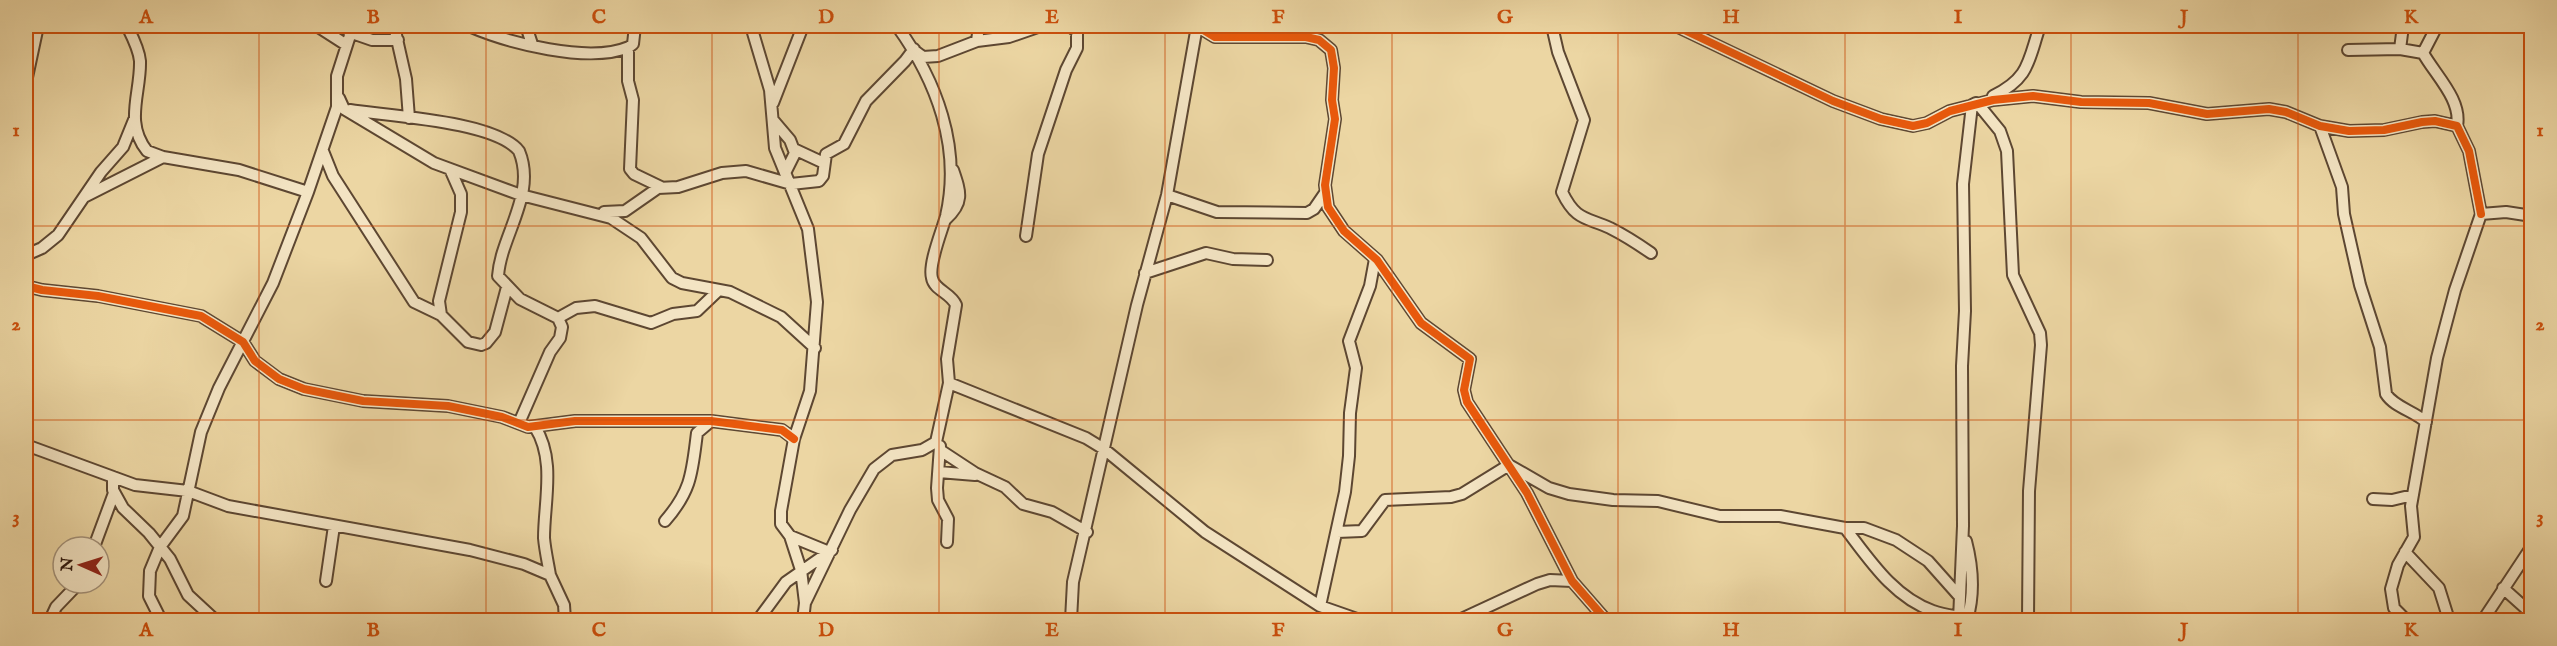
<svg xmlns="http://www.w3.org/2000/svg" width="2557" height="646" font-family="'IM FELL English',serif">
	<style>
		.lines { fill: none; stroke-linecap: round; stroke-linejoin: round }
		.street-casing { stroke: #5d4732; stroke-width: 14 }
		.street { stroke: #f3e4c3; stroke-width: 10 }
		.cycleway-casing { stroke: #f3e4c3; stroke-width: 11 }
		.cycleway { stroke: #e8590c; stroke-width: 8 }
		.grid { fill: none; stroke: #cc4f0c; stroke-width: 1.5; stroke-opacity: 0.55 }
		.neatline { fill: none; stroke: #cc4f0c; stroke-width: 2 }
		.grid-label { font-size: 20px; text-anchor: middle; font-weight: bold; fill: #cc4f0c }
	</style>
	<rect width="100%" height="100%" fill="#ecd6a3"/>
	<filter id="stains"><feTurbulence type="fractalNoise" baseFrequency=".00333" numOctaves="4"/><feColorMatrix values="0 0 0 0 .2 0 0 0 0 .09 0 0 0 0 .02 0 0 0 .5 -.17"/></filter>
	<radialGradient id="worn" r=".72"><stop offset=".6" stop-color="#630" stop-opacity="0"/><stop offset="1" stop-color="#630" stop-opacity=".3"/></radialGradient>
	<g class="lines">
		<!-- street casing -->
		<g class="street-casing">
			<path id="street" d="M127 26C132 36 139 49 140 61 141 93 124 122 147 151L163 157 239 170 308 192
				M317 26 345 44
				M394 26 406 79 409 118
				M469 26C508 43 589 64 629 47L633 44 635 26
				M526 26 532 44
				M751 26 770 90 775 148 808 229 817 302 810 391 794 439 781 511V524L790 536 801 570 805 603
				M1197 26 1215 37H1306L1319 40 1331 50 1334 68 1332 100 1335 119 1325 185 1328 207 1344 231 1377 260 1421 323 1470 359 1464 390 1467 402 1527 493 1572 581 1606 620
				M1552 26 1558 52 1584 120 1562 192C1576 221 1586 217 1610 228 1624 235 1638 244 1651 253
				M1676 26 1833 101 1881 119 1913 126 1927 123 1950 111 1993 100 2033 96 2081 102 2149 103 2207 114 2269 109 2286 112 2320 126 2349 131 2384 130 2422 122 2435 121 2457 126 2469 151 2481 214
				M349 32 372 40H398
				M977 41 979 26
				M628 48V81L633 100 630 169 634 174 661 187
				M2400 49 2403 26
				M2348 50 2400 49 2423 53C2436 76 2462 100 2457 126
				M915 51 923 57 938 56 977 41 1009 37 1041 26
				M2423 53 2437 26
				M26 82 38 26
				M1993 96C2030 78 2028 61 2040 26
				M339 98 344 109 434 163 521 195 611 218 641 238 672 278 682 283 730 292 781 317 815 348
				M773 103 803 26
				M1978 104 2000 131 2007 151 2013 275 2040 333 2041 345 2029 491 2028 620
				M350 110C388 116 495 121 519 151 537 194 501 235 498 276L520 299 558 318 562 327 560 338 550 352 519 423
				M773 120 790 140 795 153 785 173
				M2320 126 2342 187 2344 214 2360 285 2380 347 2386 394C2394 407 2414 411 2426 422
				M794 149 824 163
				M323 151 333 176 414 302 441 315 468 342 481 345 486 343 495 332 507 287
				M1167 195 1217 212 1307 213 1314 209 1325 193
				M86 196 163 157
				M604 212 625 211 658 188 678 187 722 173 746 171 791 184 819 181 823 176 826 154 844 144 866 101 905 61 914 49
				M945 220C964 203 961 193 953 170
				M1026 236 1038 154 1066 70 1077 48V32L1070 26
				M26 255 42 248 58 235 101 172 123 147 134 120
				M1145 273 1206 253 1233 259 1267 260
				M26 286 42 290 98 296 201 316 243 342 255 361 279 379 304 389 363 401 448 406 502 417 528 427 575 421H711L782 430 794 439
				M441 315 439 301 461 212V194L450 169
				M558 318 576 308 595 306 651 323 673 314 697 311 719 290
				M949 383 1086 438 1104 449 1205 532 1320 606 1360 620
				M535 427C556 460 544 502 544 538 545 550 548 563 550 575
				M26 445 135 485 188 491 228 506 470 550 524 564 550 575 564 605 565 620
				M940 446 937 488 938 500 948 519 947 542
				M940 450 975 473 1005 487 1023 504 1052 512 1087 532
				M939 472 975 475
				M113 477V490L123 508 149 533 170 559 188 595 215 620
				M2373 499 2392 500 2413 495
				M665 521C692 490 692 472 697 433L710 422
				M1845 528C1869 559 1893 597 1933 611 1946 616 1961 616 1974 620
				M1337 532 1362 531 1385 500 1451 497 1462 494 1509 465 1549 488 1569 494 1613 500 1658 501 1720 516H1780L1845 528H1864L1896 540 1928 561 1960 597
				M790 536 829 552 832 550
				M1966 541C1973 568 1975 593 1967 620
				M94 547 114 493
				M2405 552 2439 588 2449 620
				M326 581 334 526
				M2503 588 2532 614
				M1320 606 1345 492 1349 456 1350 413 1356 368 1349 341 1370 286 1375 259
				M50 620 56 607 79 583
				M161 620 149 596 150 571 160 547 183 516 201 432 219 388 273 283 308 192 337 107V76L353 26
				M758 620 786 582 829 552
				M803 620 805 603 850 510 874 469 892 455 922 450 936 442 949 383 947 359 956 305C951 293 934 290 932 278 928 264 942 231 946 216 962 147 936 80 897 26
				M1071 620 1073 582 1137 305 1167 195 1197 26
				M1459 620 1537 584 1550 580 1572 581
				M1959 620 1963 526 1962 366 1965 311 1963 184 1972 105 1976 103
				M2406 620 2394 608 2391 589 2398 565 2414 537 2411 506 2437 358 2455 290 2481 214 2506 212 2532 216
				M2483 620 2532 546"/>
		</g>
		<!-- street -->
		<use href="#street" class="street"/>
		<!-- cycleway casing -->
		<g class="cycleway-casing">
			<path id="cycleway" d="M1197 26 1215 37H1306L1319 40 1331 50 1334 68 1332 100 1335 119 1325 185 1328 207 1344 231 1377 260 1421 323 1470 359 1464 390 1467 402 1527 493 1572 581 1606 620
				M1676 26 1833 101 1881 119 1913 126 1927 123 1950 111 1993 100 2033 96 2081 102 2149 103 2207 114 2269 109 2286 112 2320 126 2349 131 2384 130 2422 122 2435 121 2457 126 2469 151 2481 214
				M26 286 42 290 98 296 201 316 243 342 255 361 279 379 304 389 363 401 448 406 502 417 528 427 575 421H711L782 430 794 439"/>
		</g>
		<!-- cycleway -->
		<use href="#cycleway" class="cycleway"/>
	</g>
	<!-- grid -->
	<path class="grid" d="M259 26V620M486 26V620M712 26V620M939 26V620M1165 26V620M1392 26V620M1618 26V620M1845 26V620M2071 26V620M2298 26V620M26 226H2532M26 420H2532"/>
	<!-- margin -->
	<rect width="2557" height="646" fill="none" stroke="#ecd6a3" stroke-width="66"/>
	<!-- north arrow -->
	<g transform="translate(81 565) rotate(273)"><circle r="28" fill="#f3e4c3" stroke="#a4927a" stroke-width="1.5"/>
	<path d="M0-4.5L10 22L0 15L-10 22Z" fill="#8f2418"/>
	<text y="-9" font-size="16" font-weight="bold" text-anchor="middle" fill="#2d170d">N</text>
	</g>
	<rect x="33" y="33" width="2491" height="580" class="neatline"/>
	<g class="grid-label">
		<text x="146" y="23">A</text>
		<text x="373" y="23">B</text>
		<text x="599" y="23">C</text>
		<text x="826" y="23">D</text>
		<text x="1052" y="23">E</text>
		<text x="1278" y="23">F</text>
		<text x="1505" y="23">G</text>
		<text x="1731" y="23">H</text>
		<text x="1958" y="23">I</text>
		<text x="2184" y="23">J</text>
		<text x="2411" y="23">K</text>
		<text x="16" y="136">1</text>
		<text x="2540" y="136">1</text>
		<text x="16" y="330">2</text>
		<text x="2540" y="330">2</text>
		<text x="16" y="523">3</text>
		<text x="2540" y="523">3</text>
		<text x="146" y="636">A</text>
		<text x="373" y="636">B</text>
		<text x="599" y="636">C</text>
		<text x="826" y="636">D</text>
		<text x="1052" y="636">E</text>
		<text x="1278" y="636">F</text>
		<text x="1505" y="636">G</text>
		<text x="1731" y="636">H</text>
		<text x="1958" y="636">I</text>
		<text x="2184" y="636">J</text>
		<text x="2411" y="636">K</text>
	</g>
	<rect width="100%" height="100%" filter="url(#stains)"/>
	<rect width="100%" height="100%" fill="url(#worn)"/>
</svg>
